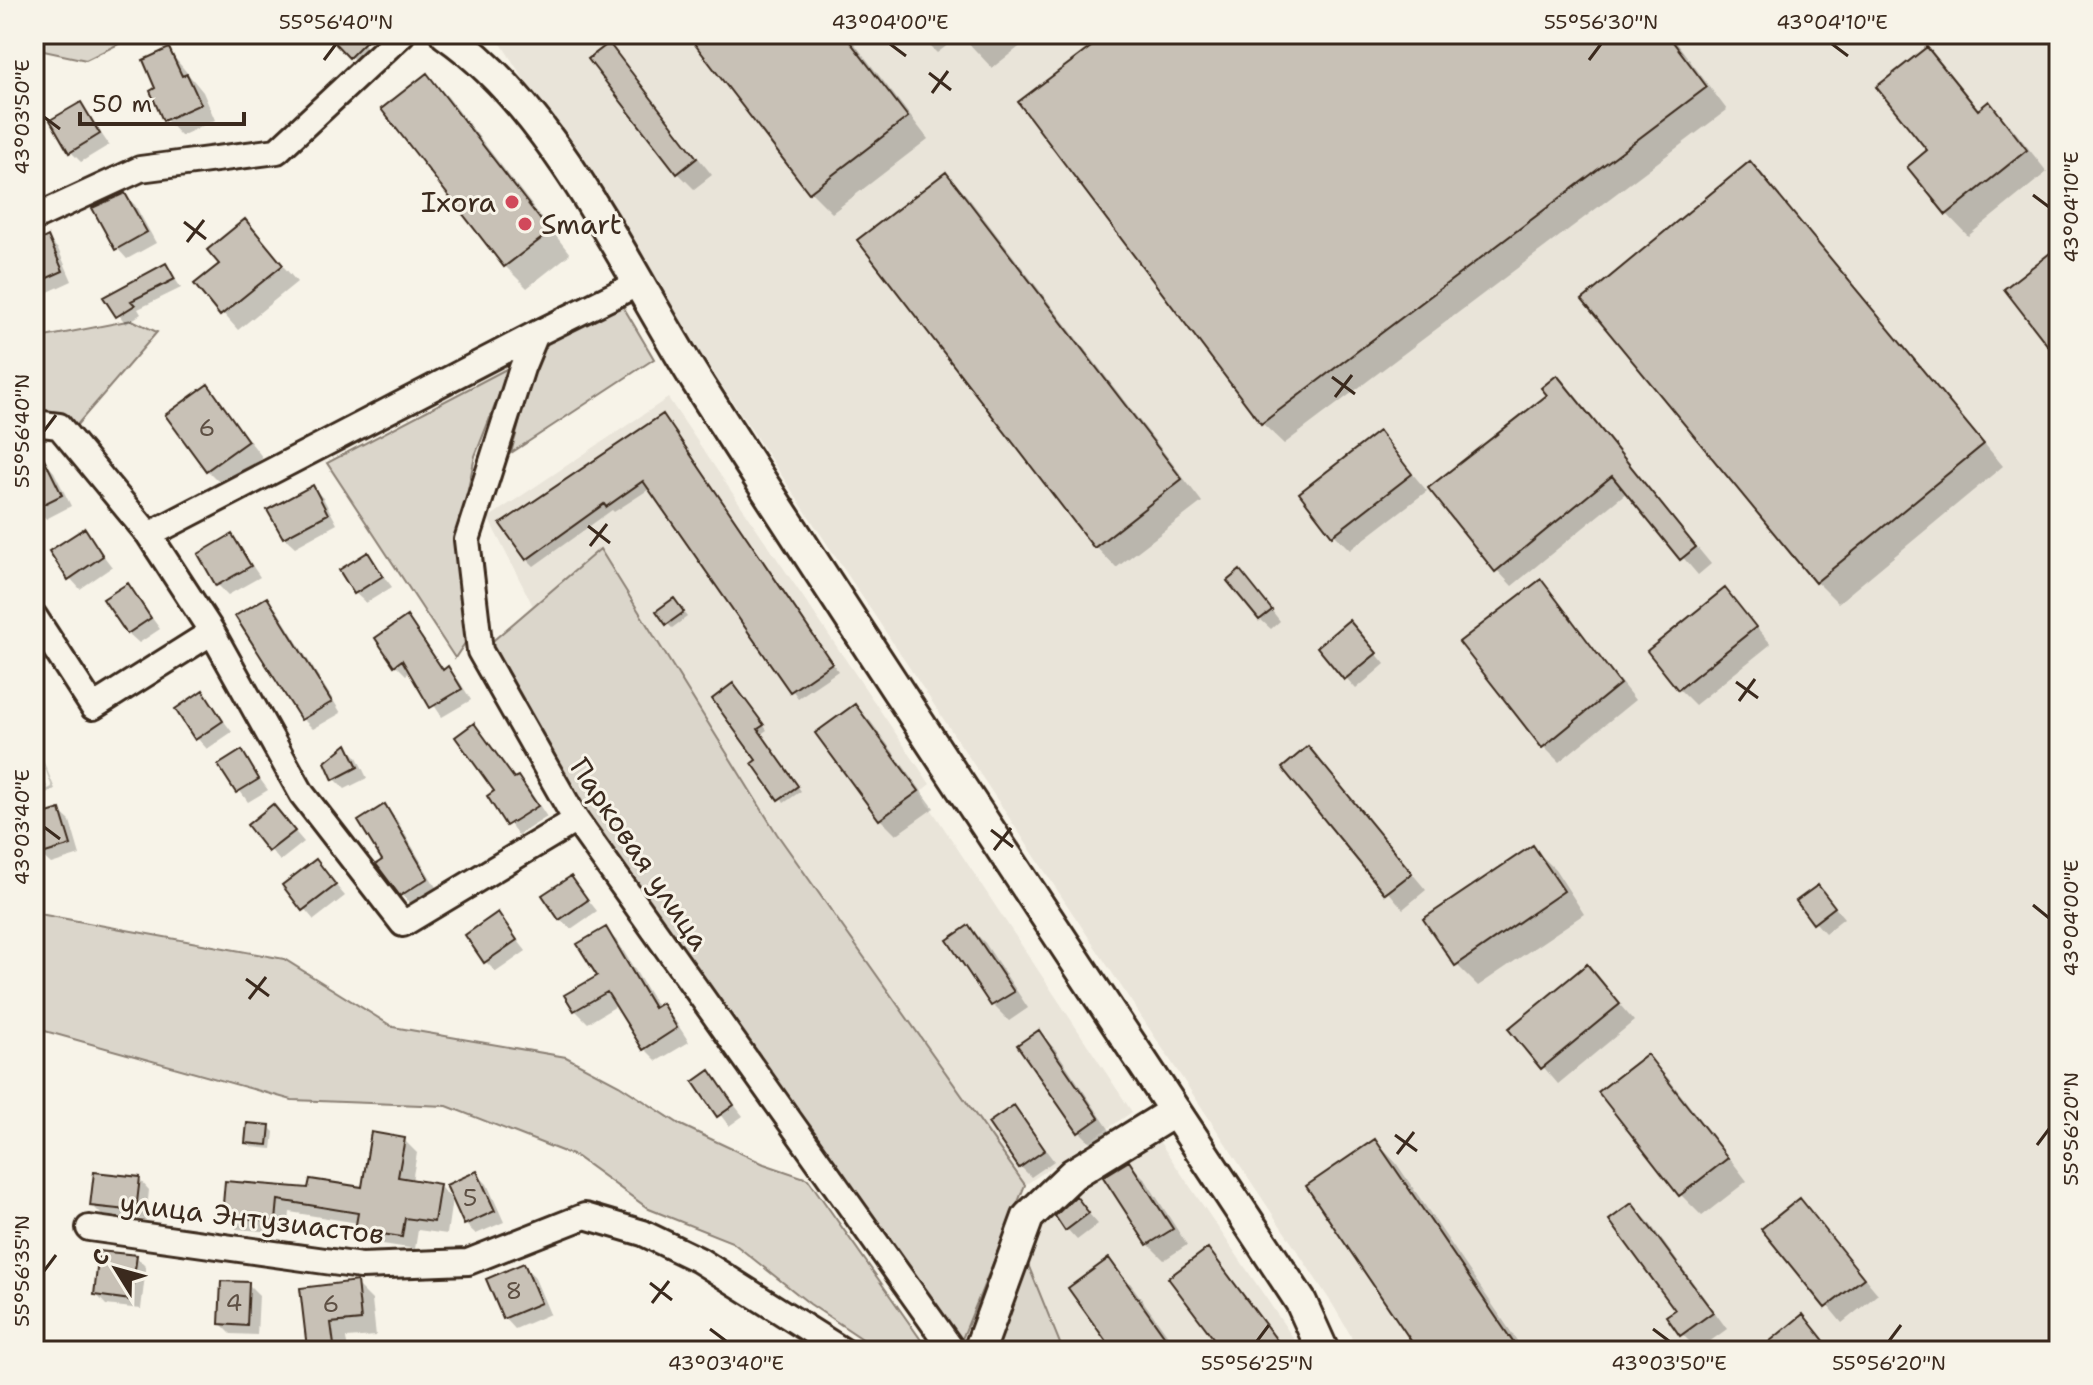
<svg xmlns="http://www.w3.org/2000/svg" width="2093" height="1385" font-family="'Shantell Sans',sans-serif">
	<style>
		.built { fill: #e9e4d9 }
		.green { fill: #dbd6cb; stroke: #8b8074; stroke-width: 2 }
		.shadow { fill: #0003 }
		.building { fill: #c8c1b6; stroke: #3b2a1e; stroke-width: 2 }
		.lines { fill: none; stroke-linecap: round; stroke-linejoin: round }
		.minor-casing { stroke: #3b2a1e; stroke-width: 30 }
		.tertiary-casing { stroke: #3b2a1e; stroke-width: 36 }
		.minor { stroke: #f7f3e8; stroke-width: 24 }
		.tertiary { stroke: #f7f3e8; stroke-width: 30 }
		.ticks { fill: none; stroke: #3b2a1e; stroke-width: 3 }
		.poi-dot { fill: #d1495b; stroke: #f7f3e8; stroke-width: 3 }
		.labels { text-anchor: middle; stroke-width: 6; stroke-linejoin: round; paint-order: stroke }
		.number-label { font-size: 24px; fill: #5e5044 }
		.poi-label { font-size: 28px; fill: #3b2a1e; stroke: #f7f3e8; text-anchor: end }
		.street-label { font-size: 28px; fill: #3b2a1e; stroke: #f7f3e8 }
		.neatline { fill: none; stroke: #3b2a1e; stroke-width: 3 }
		.ticks-label { font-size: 20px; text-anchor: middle; fill: #3b2a1e }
	</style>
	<rect width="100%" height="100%" fill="#f7f3e8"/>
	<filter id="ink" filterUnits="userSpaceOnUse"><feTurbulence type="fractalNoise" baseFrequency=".0125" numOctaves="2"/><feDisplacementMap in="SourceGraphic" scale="16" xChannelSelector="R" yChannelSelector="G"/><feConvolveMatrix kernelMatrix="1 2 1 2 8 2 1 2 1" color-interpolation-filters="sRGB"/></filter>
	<g filter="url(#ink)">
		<!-- built -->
		<path class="built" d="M488 34H2059V1351H1353L1351 1336 1333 1305 649 276 502 45Z
			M668 398 930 784 920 792 1132 1112 1025 1185 777 834 600 550 533 606 488 518Z
			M1157 1138 1300 1348 1302 1351H1063L1025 1257 1041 1218 1083 1183Z"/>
		<!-- green -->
		<path class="green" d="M34 34H139L86 60 34 49Z
			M621 303 654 359 511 453 532 376 546 342Z
			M132 320 157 332 76 426 57 414 34 412V339Z
			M510 367 475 456 457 542 467 640 455 658 327 463Z
			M600 549 777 834 1025 1185 960 1344 582 813 488 645Z
			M34 913 284 959 393 1027 566 1057 619 1085 681 1125 764 1164 808 1179 926 1347 879 1350 810 1304 732 1242 649 1209 577 1157 447 1106 292 1100 34 1028Z
			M1025 1257 1063 1351H993Z"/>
		<!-- shadow -->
		<path class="shadow" d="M332 34H355L368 48 355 61Z
			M690 34H847L928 139 832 213 811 192Z
			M918 34H1036L992 68 961 35 937 53Z
			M1111 34H1670L1727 110 1284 444 1262 423Z
			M609 46 712 175 694 189 678 173Z
			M1926 49 1980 111 1989 104 2010 125 2047 172 1968 236 1947 214 1930 151Z
			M169 51 203 92 215 120 181 136 165 119 158 89Z
			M427 76 448 97 570 254 527 288 505 266 384 110Z
			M81 104 109 145 81 162 71 152Z
			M1750 163 2003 466 1838 603 1816 581Z
			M34 169 45 192 34 197Z
			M946 174 967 196 1202 502 1116 568 1095 546Z
			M124 195 135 205 156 243 127 259 117 248Z
			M245 222 297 282 238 330 197 284 222 264Z
			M48 239 58 249 72 281 46 293 34 278V245Z
			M166 265 181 288 138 309 141 314 126 324 106 298Z
			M1557 377 1711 564 1698 575 1627 492 1512 586 1497 570Z
			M207 387 263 458 223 486 207 470Z
			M663 417 838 671 798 698 651 488 614 512 612 510 534 566 527 559Z
			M1379 434 1427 491 1350 550 1334 534Z
			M44 461 54 472 71 506 46 519 34 505V466Z
			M312 487 323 498 337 524 295 547 284 537Z
			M84 530 112 567 80 589 70 578Z
			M232 536 260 577 228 595 218 585Z
			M368 555 392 587 366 603 355 593Z
			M1540 582 1635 700 1559 762 1543 746Z
			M1250 583 1280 621 1271 629 1260 619Z
			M128 585 160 629 139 643 128 633Z
			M1725 591 1771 644 1695 705 1679 689Z
			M267 599 277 610 341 713 313 729 303 719Z
			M678 605 687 617 672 628 667 623Z
			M406 619 445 671 448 669 458 679 471 700 442 717 411 671 406 675 395 664Z
			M1359 633 1385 664 1356 689 1319 647Z
			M738 690 767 730 761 734 801 791 784 803 759 760Z
			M203 693 232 732 207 749 197 738Z
			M855 706 871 722 934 808 896 835 880 819 818 733Z
			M473 726 516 779 528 788 547 817 518 835 490 796 497 791Z
			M34 739 55 789 34 798V755L48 789 52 787Z
			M347 747 357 757 367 778 345 789 335 779Z
			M1308 749 1426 890 1403 909 1285 768Z
			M241 753 268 790 248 802 221 765Z
			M273 806 304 842 280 861 250 825Z
			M384 807 395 817 437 889 412 905 402 895 385 861Z
			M59 811 70 821 80 855 51 864 40 854 34 819Z
			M1533 848 1555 869 1584 914 1478 986 1456 964Z
			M316 862 345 896 314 920 285 886Z
			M571 878 597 911 571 929 560 919Z
			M1818 887 1844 918 1825 933 1815 922Z
			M498 915 526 951 496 972 485 961Z
			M969 927 985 943 1028 1008 1009 1021 993 1005 949 940Z
			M605 929 618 942 658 1008 661 1006 674 1019 689 1042 657 1061 644 1048 618 1005 588 1023 575 1010 600 977Z
			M1587 967 1634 1021 1558 1084 1511 1029Z
			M1039 1033 1055 1049 1113 1135 1095 1147 1079 1131Z
			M1647 1057 1668 1078 1747 1181 1702 1216 1681 1195Z
			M709 1073 743 1116 729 1126 696 1083Z
			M1014 1108 1054 1161 1031 1177 1021 1167Z
			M269 1127 274 1132 272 1149 252 1147 247 1142Z
			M404 1140 417 1153 412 1181 439 1186 452 1199 447 1234 418 1230 415 1249 370 1242 357 1229 358 1223 290 1212 288 1233 237 1229 224 1216 310 1191 364 1189Z
			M1375 1141 1396 1163 1524 1351H1421Z
			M1129 1163 1145 1179 1187 1245 1164 1260 1148 1244Z
			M476 1173 487 1184 504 1222 476 1234 465 1224Z
			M139 1179 149 1190 146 1220 102 1215 92 1205Z
			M1076 1199 1098 1224 1077 1240 1067 1229Z
			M1800 1201 1878 1294 1842 1323 1764 1229Z
			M1632 1205 1648 1221 1727 1329 1698 1350 1682 1334 1678 1310Z
			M1208 1251 1222 1266 1286 1351H1225Z
			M136 1257 146 1267 141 1309 106 1305 96 1294Z
			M1108 1261 1130 1283 1179 1351H1116Z
			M523 1266 534 1276 550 1314 515 1329 505 1318 489 1280Z
			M248 1284 259 1295 257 1335 231 1334 221 1324Z
			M356 1284 372 1300 376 1336 346 1338 348 1351H312L309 1347Z
			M1802 1317 1833 1351H1761Z"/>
		<!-- building -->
		<path class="building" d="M326 34H373L349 58Z
			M687 34H844L908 117 809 193Z
			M1108 34H1667L1707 87 1261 424 1018 102Z
			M609 43 697 158 677 174 588 59Z
			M1927 47 1978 110 1989 101 2027 150 1946 215 1907 167 1927 150 1876 87Z
			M169 48 182 76 187 74 201 104 163 121 150 91 155 88 143 60Z
			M427 73 550 232 504 267 381 109Z
			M81 102 100 134 69 153 50 120Z
			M1750 161 1984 444 1815 583 1582 300Z
			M946 172 1182 479 1094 548 857 240Z
			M125 193 147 232 115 250 92 208Z
			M245 219 283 265 220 316 194 284 219 264 207 250Z
			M48 236 63 271 34 284V243Z
			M2059 246V360L2004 289Z
			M166 263 175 279 131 301 135 305 116 317 103 297Z
			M1557 375 1696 547 1680 560 1612 476 1495 572 1428 488 1547 395 1541 388Z
			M208 384 248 441 206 471 165 415Z
			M663 414 832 663 790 692 643 481 606 507 604 504 526 560 500 524Z
			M1379 431 1412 474 1332 536 1299 493Z
			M34 438 62 495 34 509Z
			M313 485 328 514 283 538 267 510Z
			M85 528 103 556 68 580 49 551Z
			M232 534 251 566 216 586 198 554Z
			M368 552 383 576 354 594 339 570Z
			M1240 570 1272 610 1259 620 1227 581Z
			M1541 579 1620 684 1542 748 1459 642Z
			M128 583 151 618 127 634 103 599Z
			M1725 588 1756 627 1678 690 1647 651Z
			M267 597 332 702 301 720 235 616Z
			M674 598 684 612 666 625 656 611Z
			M407 616 443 670 448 666 462 689 430 708 402 660 394 666 375 638Z
			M1349 620 1377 653 1344 680 1317 647Z
			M733 683 764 725 758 729 798 786 778 800 752 763 756 760 712 699Z
			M203 690 223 721 195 740 175 709Z
			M855 704 919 791 879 820 815 733Z
			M474 723 514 778 518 776 538 806 506 826 487 796 494 791 455 737Z
			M347 744 358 767 333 780 325 762Z
			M1308 746 1412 873 1385 894 1282 768Z
			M242 750 259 779 236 793 218 765Z
			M273 804 295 831 268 852 247 825Z
			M385 804 428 878 400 896 376 864 382 860 358 821Z
			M60 809 71 845 39 855 34 817Z
			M1533 845 1564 891 1455 966 1423 919Z
			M316 859 336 885 302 911 282 885Z
			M571 876 588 900 559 920 542 895Z
			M1818 885 1835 907 1813 924 1796 901Z
			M498 912 517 940 484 963 465 935Z
			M969 925 1014 992 991 1006 947 940Z
			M606 927 654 1008 662 1003 677 1028 643 1050 607 992 574 1011 564 995 597 976 577 944Z
			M1587 964 1620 1004 1541 1069 1508 1029Z
			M1039 1030 1099 1118 1078 1133 1017 1045Z
			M1647 1054 1728 1158 1679 1196 1598 1092Z
			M710 1070 734 1105 717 1117 693 1082Z
			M1014 1105 1045 1150 1019 1168 988 1123Z
			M247 1123 270 1125 268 1145 245 1143Z
			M371 1132 405 1138 398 1177 440 1184 434 1222 405 1218 402 1237 355 1230 358 1213 278 1200 276 1221 222 1216 225 1181 308 1188 310 1179 362 1187Z
			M1375 1139 1519 1351H1418L1306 1186Z
			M1129 1161 1173 1229 1147 1245 1103 1177Z
			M477 1171 495 1211 464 1225 446 1185Z
			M94 1172 140 1177 136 1211 90 1206Z
			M1076 1196 1089 1213 1065 1231 1055 1216Z
			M1800 1198 1864 1278 1825 1308 1761 1229Z
			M1632 1203 1713 1312 1680 1336 1666 1316 1675 1310 1609 1220Z
			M1208 1248 1285 1351H1223L1168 1278Z
			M99 1251 137 1255 131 1300 94 1295Z
			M1109 1258 1175 1351H1113L1068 1288Z
			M524 1263 541 1303 503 1319 486 1279Z
			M221 1281 249 1282 247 1326 219 1324Z
			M357 1281 361 1320 331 1323 334 1345 307 1348 300 1288Z
			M1803 1314 1825 1342 1815 1351H1758Z"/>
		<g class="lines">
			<!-- minor casing -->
			<g class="minor-casing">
				<path id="minor" d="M34 218 140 169 277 151 402 34
					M637 284 536 334 522 368 467 540 480 651 576 820 953 1351
					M34 423 59 426 149 535 212 632 302 794 403 924 576 820
					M149 535 536 334
					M34 616 93 707 212 632
					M89 1228 361 1266 468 1262 585 1216 643 1233 699 1260 843 1351"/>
			</g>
			<!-- tertiary casing -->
			<g class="tertiary-casing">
				<path id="tertiary" d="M446 34C557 111 628 274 701 388 897 694 1100 997 1301 1302L1323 1351
					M979 1351 1028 1217 1073 1174 1175 1111"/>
			</g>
			<!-- minor -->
			<use href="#minor" class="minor"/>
			<!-- tertiary -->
			<use href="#tertiary" class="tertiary"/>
		</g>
	</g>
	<!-- ticks -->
	<path class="ticks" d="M890 44 906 56M1832 44 1848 56M324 60 336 44M1589 60 1601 44M929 73 951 90M932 93 948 71M44 117 60 129M2033 195 2049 207M184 222 206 239M187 242 204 220M1332 377 1355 394M1335 397 1352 375M44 431 56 415M588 526 610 543M590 546 607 524M1736 682 1758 698M1739 701 1755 679M44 827 60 839M991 830 1013 847M994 850 1011 828M2033 905 2049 918M246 979 269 996M249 999 266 977M1395 1135 1417 1151M2037 1145 2049 1129M1397 1154 1414 1132M44 1271 56 1255M650 1283 672 1300M652 1303 669 1281M710 1329 726 1341M1653 1329 1669 1341M1257 1341 1269 1325M1889 1341 1901 1325"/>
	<!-- markers -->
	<g class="poi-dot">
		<circle cx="512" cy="202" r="8"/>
		<circle cx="525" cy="224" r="8"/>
	</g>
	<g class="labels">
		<!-- number labels -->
		<g class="number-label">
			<text x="207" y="436">6</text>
			<text x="470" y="1206">5</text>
			<text x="514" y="1299">8</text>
			<text x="234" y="1311">4</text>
			<text x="331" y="1312">6</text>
		</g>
		<!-- poi labels -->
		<g class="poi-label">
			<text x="496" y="212">Ixora</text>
			<text x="541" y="234" text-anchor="start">Smart</text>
		</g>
		<!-- street labels -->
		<g class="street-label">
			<text transform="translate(640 854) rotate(56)" y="10">Парковая улица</text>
			<text transform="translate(252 1218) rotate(7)" y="10">улица Энтузиастов</text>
		</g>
	</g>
	<!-- margin -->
	<rect width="2093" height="1385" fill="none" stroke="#f7f3e8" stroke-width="88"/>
	<!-- north arrow -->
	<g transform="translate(116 1269) rotate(307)" stroke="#f7f3e8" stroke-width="6" paint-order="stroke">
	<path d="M0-6L14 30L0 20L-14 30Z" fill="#3b2a1e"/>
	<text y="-12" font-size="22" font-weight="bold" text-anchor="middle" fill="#3b2a1e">С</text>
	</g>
	<!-- scale -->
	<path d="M80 112v12h164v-12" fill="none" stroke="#3b2a1e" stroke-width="4"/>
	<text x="92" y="112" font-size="24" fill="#3b2a1e" stroke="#f7f3e8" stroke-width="6" paint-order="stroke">50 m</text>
	<rect x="44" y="44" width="2005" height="1297" class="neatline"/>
	<g class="ticks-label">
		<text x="336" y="29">55°56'40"N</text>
		<text x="890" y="29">43°04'00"E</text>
		<text x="1601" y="29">55°56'30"N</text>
		<text x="1832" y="29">43°04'10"E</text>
		<text transform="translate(22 117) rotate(-90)" y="7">43°03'50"E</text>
		<text transform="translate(2071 207) rotate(-90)" y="7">43°04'10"E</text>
		<text transform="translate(22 431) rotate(-90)" y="7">55°56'40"N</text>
		<text transform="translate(22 827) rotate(-90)" y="7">43°03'40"E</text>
		<text transform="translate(2071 918) rotate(-90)" y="7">43°04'00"E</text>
		<text transform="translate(2071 1129) rotate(-90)" y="7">55°56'20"N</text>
		<text transform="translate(22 1271) rotate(-90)" y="7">55°56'35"N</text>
		<text x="726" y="1370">43°03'40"E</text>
		<text x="1257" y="1370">55°56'25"N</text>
		<text x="1669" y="1370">43°03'50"E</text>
		<text x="1889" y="1370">55°56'20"N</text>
	</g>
</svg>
